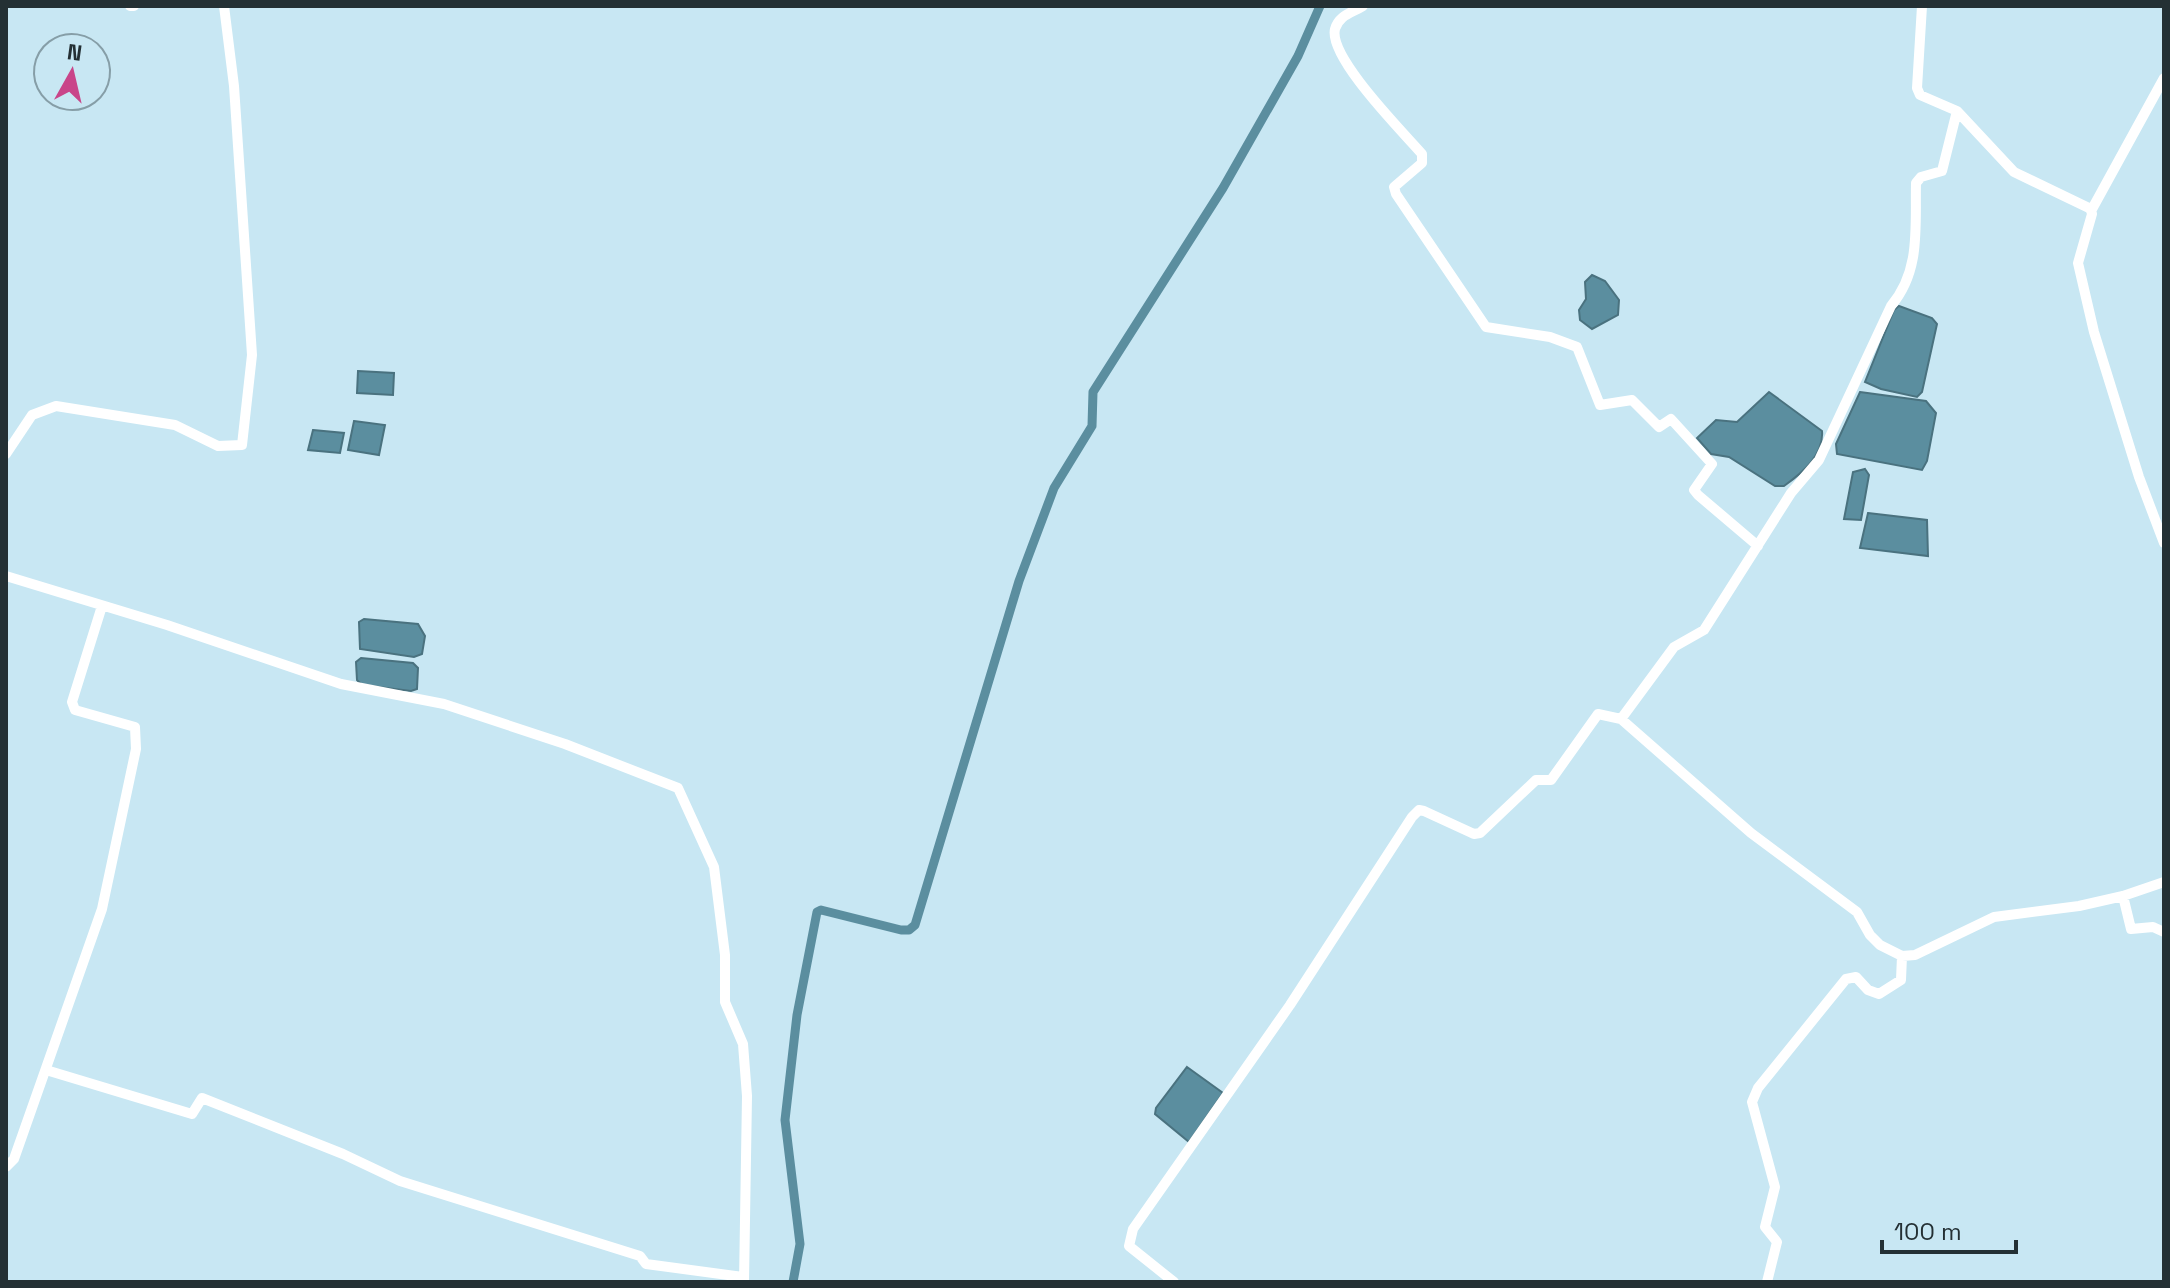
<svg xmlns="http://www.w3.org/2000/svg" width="2170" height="1288" font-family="'Space Grotesk',sans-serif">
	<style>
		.water { fill: #5b8e9f; stroke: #4a727f; stroke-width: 2 }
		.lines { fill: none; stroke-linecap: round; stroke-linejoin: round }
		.canal { stroke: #5b8e9f; stroke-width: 9 }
		.street { stroke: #fff; stroke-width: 10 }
	</style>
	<rect width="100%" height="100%" fill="#c8e7f3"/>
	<!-- water -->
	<path class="water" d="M1592 275 1605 281 1619 300 1618 315 1592 329 1580 320 1579 310 1586 299 1585 282Z
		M1899 306 1932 318 1937 324 1922 392 1917 397 1881 389 1865 382 1894 310Z
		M358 371 394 373 393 395 357 393Z
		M1769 392 1822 431C1824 456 1802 473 1784 486H1775L1729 457 1711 454 1697 438 1716 420 1737 422Z
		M1860 392 1926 401 1936 413 1927 461 1922 470 1837 454 1836 444Z
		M354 421 385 425 379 455 348 450Z
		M313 430 344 433 340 453 308 450Z
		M1865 469 1869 475 1861 520 1844 519 1853 472Z
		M1868 513 1927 520 1928 556 1860 548Z
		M364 619 418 624 425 636 422 654 414 657 360 649 359 622Z
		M361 658 413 663 418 668 417 689 411 691 362 685 357 680 356 662Z
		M1187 1067 1223 1093 1189 1142 1155 1114 1156 1108Z"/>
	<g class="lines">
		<!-- canal -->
		<path class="canal" d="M793 1282 800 1244 785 1120 797 1015 817 912 821 910 901 930H909L915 925 1019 581 1054 488 1092 426 1093 392 1223 188 1298 56 1320 6"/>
		<!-- street -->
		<path class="street" d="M130 6H134
			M1363 6C1352 13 1339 15 1335 29 1328 57 1403 132 1422 154V163L1394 187 1396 194 1486 327 1550 337 1577 347 1600 405 1632 400 1659 427 1671 419 1712 464 1694 490 1698 495 1758 546
			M1957 111 2014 172 2091 209 2092 214 2078 263 2094 332 2139 477 2164 543
			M2091 211 2164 78
			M6 454 32 415 56 406 175 425 218 446 242 445 252 355 234 86 224 6
			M6 576 167 625 341 684 444 704 565 744 678 788 714 867 725 955V1002L743 1044 747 1096 744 1282
			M1621 719 1674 647 1704 630 1791 493 1819 460 1891 306C1921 271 1915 227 1916 183L1921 177 1942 171 1957 111 1920 95 1917 88 1922 6
			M2123 896 2131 929 2153 927 2164 932
			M46 1070 192 1114 202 1098 343 1154 400 1181 640 1256 646 1264 743 1277
			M6 1167 14 1159 102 909 136 749 135 727 75 710 72 702 102 606
			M1174 1282 1129 1246 1133 1229 1290 1005 1412 817 1419 810 1424 811 1474 834 1480 833 1536 780H1551L1598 714 1621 719 1751 833 1857 912 1870 935 1880 945 1902 956 1915 955 1994 917 2079 906 2123 896 2164 882
			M1767 1282 1777 1242 1765 1227 1775 1187 1752 1102 1758 1088 1846 979 1856 977 1868 990 1879 994 1901 980 1902 956"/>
	</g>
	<!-- border -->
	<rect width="2170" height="1288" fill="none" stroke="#243034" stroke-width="16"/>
	<!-- north arrow -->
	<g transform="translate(72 72) rotate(8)"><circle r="38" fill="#c8e7f3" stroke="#869ea7" stroke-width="2"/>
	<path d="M0-6L14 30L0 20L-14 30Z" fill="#c94589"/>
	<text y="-12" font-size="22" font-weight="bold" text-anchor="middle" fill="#243034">N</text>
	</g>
	<!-- scale -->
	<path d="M1882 1240v12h134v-12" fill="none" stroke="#243034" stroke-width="4"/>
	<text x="1894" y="1240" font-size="24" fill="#243034" stroke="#c8e7f3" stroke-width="6" paint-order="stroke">100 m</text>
</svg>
